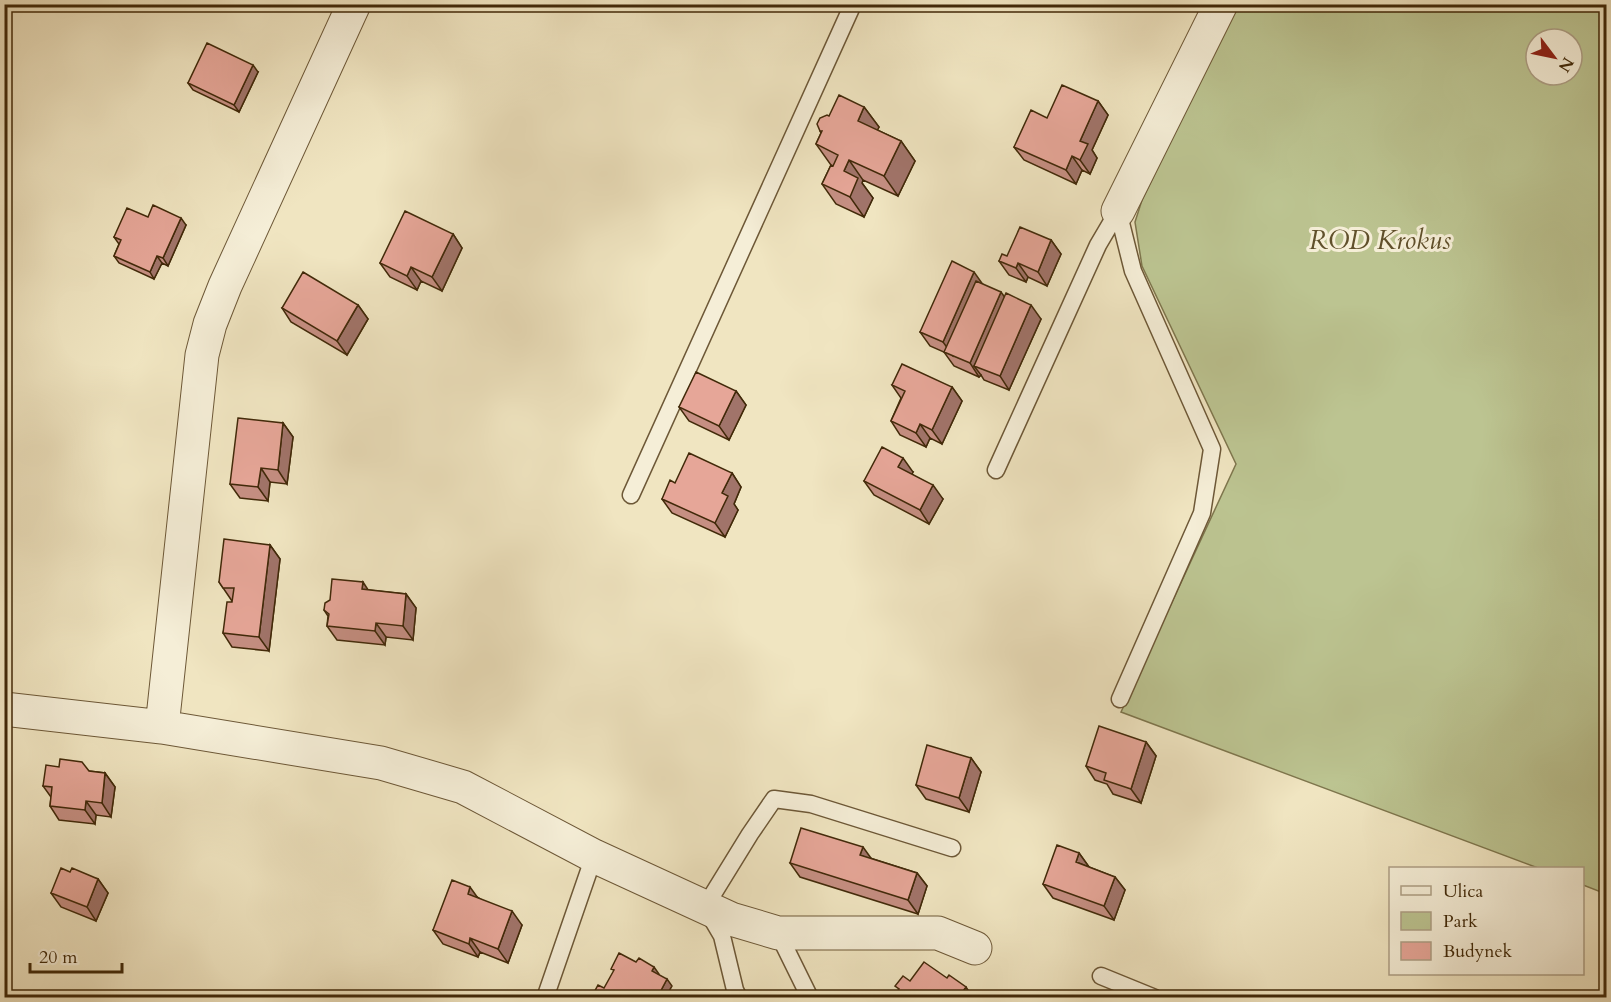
<svg xmlns="http://www.w3.org/2000/svg" width="1611" height="1002" font-family="Cardo,serif">
	<style>
		.green { fill: #bcc491; stroke: #7e764d; stroke-width: 1.5; fill-rule: evenodd }
		.lines { fill: none; stroke-linecap: round; stroke-linejoin: round }
		.lane-casing { stroke: #6d5837; stroke-width: 19 }
		.street-casing { stroke: #6d5837; stroke-width: 35 }
		.lane { stroke: #f5eed7; stroke-width: 16 }
		.street { stroke: #f5eed7; stroke-width: 33 }
		.wall { fill: #c68f83; stroke: #412909; stroke-width: 1.5 }
		.shaded-wall { fill: #a1746a; stroke: #412909; stroke-width: 1.5 }
		.building { fill: #e6a698; stroke: #412909; stroke-width: 1.5 }
		.labels { text-anchor: middle; stroke-width: 6; stroke-linejoin: round; paint-order: stroke }
		.park-label { font-size: 26px; font-style: italic; fill: #60502b; stroke: #f5eed7 }
	</style>
	<rect width="100%" height="100%" fill="#f0e5c1"/>
	<filter id="stains"><feTurbulence type="fractalNoise" baseFrequency=".00333" numOctaves="4"/><feColorMatrix values="0 0 0 0 .2 0 0 0 0 .09 0 0 0 0 .02 0 0 0 .5 -.17"/></filter>
	<radialGradient id="worn" r=".72"><stop offset=".6" stop-color="#630" stop-opacity="0"/><stop offset="1" stop-color="#630" stop-opacity=".3"/></radialGradient>
	<!-- green -->
	<path class="green" d="M1237 5H1606V894L1583 885 1582 868H1538L1121 712 1236 464 1142 266 1135 222 1142 200ZM1536 39H1572V75H1536Z"/>
	<g class="lines">
		<!-- lane casing -->
		<g class="lane-casing">
			<path id="lane" d="M1118 211 1133 271 1212 449 1202 513 1120 699
				M996 470 1098 245 1118 211
				M631 495 853 4
				M778 933 810 998
				M1101 976 1155 998
				M545 998 594 856
				M739 998 735 990 722 936 705 907 750 834 774 799 811 804 952 848"/>
		</g>
		<!-- street casing -->
		<g class="street-casing">
			<path id="street" d="M1118 211 1221 4
				M4 709 162 727 381 763 463 787 594 856 731 919 778 933H938L975 948
				M162 727 202 355 210 324 225 286 354 4"/>
		</g>
		<!-- lane -->
		<use href="#lane" class="lane"/>
		<!-- street -->
		<use href="#street" class="street"/>
	</g>
	<!-- wall -->
	<path class="wall" d="M258 72 239 112 193 90 188 83Z
		M1098 101 1108 115 1092 150 1097 158 1090 174 1082 170 1076 184 1024 160 1014 147 1047 118Z
		M864 107 879 127 877 130 901 141 915 161 898 196 863 180 862 183 873 198 864 217 836 204 822 184 831 165 816 144 821 133 820 131 829 116Z
		M148 217 186 225 168 266 162 263 154 279 119 263 114 256 119 244 114 237Z
		M453 234 462 248 442 291 421 281 417 290 390 277 380 263Z
		M1051 240 1061 254 1047 286 1028 277 1026 282 1009 275 999 261 1007 256Z
		M982 284 1041 319 1009 390 984 380 981 375 979 377 954 366 944 352 930 346 920 332Z
		M358 305 368 319 347 355 291 322 282 308Z
		M892 385 952 387 962 401 942 444 930 438 926 447 900 435 891 421 901 398Z
		M736 391 746 405 729 440 689 421 679 407Z
		M283 423 293 437 287 484 270 482 268 501 240 498 230 484Z
		M913 472 912 474 943 499 929 524 874 495 864 481Z
		M732 473 741 487 734 504 738 510 725 537 672 513 662 499 675 483Z
		M270 545 280 559 269 651 232 647 223 633 232 601 219 582Z
		M368 590 406 594 416 608 413 640 386 637 385 645 337 640 327 626 328 616 324 610Z
		M1146 742 1156 756 1141 803 1113 794 1107 784 1095 780 1086 766Z
		M971 758 981 772 969 812 926 799 916 785Z
		M89 771 105 773 115 787 111 817 96 815 95 824 59 820 50 806 51 797 43 786Z
		M1079 853 1089 867 1115 877 1125 890 1114 920 1053 898 1043 884Z
		M870 858 917 873 927 886 918 914 800 877 790 863Z
		M70 872 98 879 108 893 96 921 61 907 51 893Z
		M477 897 522 925 508 963 480 952 478 957 443 944 433 930Z"/>
	<!-- shaded-wall -->
	<path class="shaded-wall" d="M253 65 258 72 239 112 234 105Z
		M1098 101 1108 115 1092 150 1097 158 1090 174 1080 160V141Z
		M864 107 879 127 872 141 858 121Z
		M901 141 915 161 898 196 884 176Z
		M1072 156 1082 170 1076 184 1066 170Z
		M849 160 863 180 862 183 873 198 864 217 850 197 844 171Z
		M181 218 186 225 168 266 163 258Z
		M453 234 462 248 442 291 432 277Z
		M1051 240 1061 254 1047 286 1038 272Z
		M157 256 162 263 154 279 150 272Z
		M1018 263 1028 277 1026 282 1016 268Z
		M411 267 421 281 417 290 407 276Z
		M974 272 984 286 953 356 943 342Z
		M1001 292 1011 306 974 366 981 375 979 377 970 363Z
		M358 305 368 319 347 355 337 341Z
		M1031 305 1041 319 1009 390 1000 376Z
		M952 387 962 401 942 444 932 430Z
		M736 391 746 405 729 440 719 426Z
		M283 423 293 437 287 484 278 470Z
		M920 424 930 438 926 447 916 433Z
		M903 458 913 472 908 481 898 467Z
		M261 468 270 482 268 501 258 487Z
		M732 473 741 487 734 504 738 510 725 537 715 523 722 493Z
		M933 485 943 499 929 524 920 510Z
		M270 545 280 559 269 651 259 637Z
		M363 582 372 596 362 589Z
		M406 594 416 608 413 640 403 626Z
		M376 623 386 637 385 645 375 631Z
		M1146 742 1156 756 1141 803 1131 789Z
		M971 758 981 772 969 812 959 798Z
		M105 773 115 787 111 817 102 803Z
		M86 801 96 815 95 824 85 810Z
		M863 847 873 861 860 855Z
		M1079 853 1089 867 1076 862Z
		M917 873 927 886 918 914 908 900Z
		M1115 877 1125 890 1114 920 1104 906Z
		M98 879 108 893 96 921 87 907Z
		M470 887 480 901 468 894Z
		M512 911 522 925 508 963 498 949Z
		M470 938 480 952 478 957 469 944Z
		M654 967 659 974 657 978 652 971Z
		M667 979 672 986 665 998H657Z
		M966 987 973 998H968L963 991Z"/>
	<!-- building -->
	<path class="building" d="M207 43 253 65 234 105 188 83Z
		M1062 85 1098 101 1080 141 1088 144 1080 160 1072 156 1066 170 1014 147 1031 110 1047 118Z
		M839 95 864 107 858 121 901 141 884 176 849 160 844 171 858 178 850 197 822 184 831 165 833 166 838 155 816 144 822 131H820L817 124 820 118 827 115 829 116Z
		M153 205 181 218 163 258 157 256 150 272 114 256 121 240 114 237 127 208 148 217Z
		M405 211 453 234 432 277 411 267 407 276 380 263Z
		M1020 227 1051 240 1038 272 1018 263 1016 268 999 261 1002 254 1007 256Z
		M952 261 974 272 943 342 920 332Z
		M303 272 358 305 337 341 282 308Z
		M976 281 1001 292 970 363 944 352Z
		M1006 293 1031 305 1000 376 974 366Z
		M902 364 952 387 932 430 920 424 916 433 891 421 905 391 892 385Z
		M696 372 736 391 719 426 679 407Z
		M238 418 283 423 278 470 261 468 258 487 230 484Z
		M882 447 903 458 898 467 933 485 920 510 864 481Z
		M689 453 732 473 722 493 728 496 715 523 662 499 670 480 675 483Z
		M224 539 270 545 259 637 223 633 227 602H232L234 588H223L219 582Z
		M332 579 363 582 362 589 406 594 403 626 376 623 375 631 327 626 329 614 324 610 325 603 330 600Z
		M1099 726 1146 742 1131 789 1104 780 1106 773 1086 766Z
		M927 745 971 758 959 798 916 785Z
		M60 759 82 762 89 771 105 773 102 803 86 801 85 810 50 806 52 787 43 786 46 765 59 767Z
		M801 828 863 847 860 855 917 873 908 900 790 863Z
		M1057 845 1079 853 1076 862 1115 877 1104 906 1043 884Z
		M61 868 70 872 72 868 98 879 87 907 51 893Z
		M452 880 470 887 468 894 512 911 498 949 470 938 469 944 433 930Z
		M619 953 636 962 639 958 654 967 652 971 667 979 657 998H591L598 985 604 988 614 970 611 969Z
		M924 962 947 978 949 975 966 987 963 991 973 998H892L899 989 895 986 903 976 910 981Z"/>
	<g class="labels">
		<!-- park labels -->
		<g class="park-label">
			<text x="1380" y="249">ROD Krokus</text>
		</g>
	</g>
	<!-- margin -->
	<rect width="1611" height="1002" fill="none" stroke="#f0e5c1" stroke-width="24"/>
	<rect x="6" y="6" width="1599" height="990" fill="none" stroke="#412909" stroke-width="3"/>
	<rect x="12" y="12" width="1587" height="978" fill="none" stroke="#412909" stroke-width="1.5"/>
	<!-- legend -->
	<rect x="1389" y="867" width="195" height="108" fill="#f5eed7" stroke="#ad9f85" stroke-width="1.5"/>
	<rect x="1401" y="886" width="30" height="9" fill="#f5eed7" stroke="#ad9f85" stroke-width="1.5"/>
	<text x="1443" y="897" font-size="18" fill="#412909">Ulica</text>
	<rect x="1401" y="912" width="30" height="18" fill="#bcc491" stroke="#ad9f85" stroke-width="1.5"/>
	<text x="1443" y="927" font-size="18" fill="#412909">Park</text>
	<rect x="1401" y="942" width="30" height="18" fill="#e6a698" stroke="#ad9f85" stroke-width="1.5"/>
	<text x="1443" y="957" font-size="18" fill="#412909">Budynek</text>
	<!-- north arrow -->
	<g transform="translate(1554 57) rotate(122)"><circle r="28" fill="#f5eed7" stroke="#ad9f85" stroke-width="1.5"/>
	<path d="M0-4.5L10 22L0 15L-10 22Z" fill="#8f2418"/>
	<text y="-9" font-size="16" font-weight="bold" text-anchor="middle" fill="#412909">N</text>
	</g>
	<!-- scale -->
	<path d="M30 963v9h92v-9" fill="none" stroke="#412909" stroke-width="3"/>
	<text x="39" y="963" font-size="18" fill="#412909" stroke="#f5eed7" stroke-width="4.5" paint-order="stroke">20 m</text>
	<rect width="100%" height="100%" filter="url(#stains)"/>
	<rect width="100%" height="100%" fill="url(#worn)"/>
</svg>
